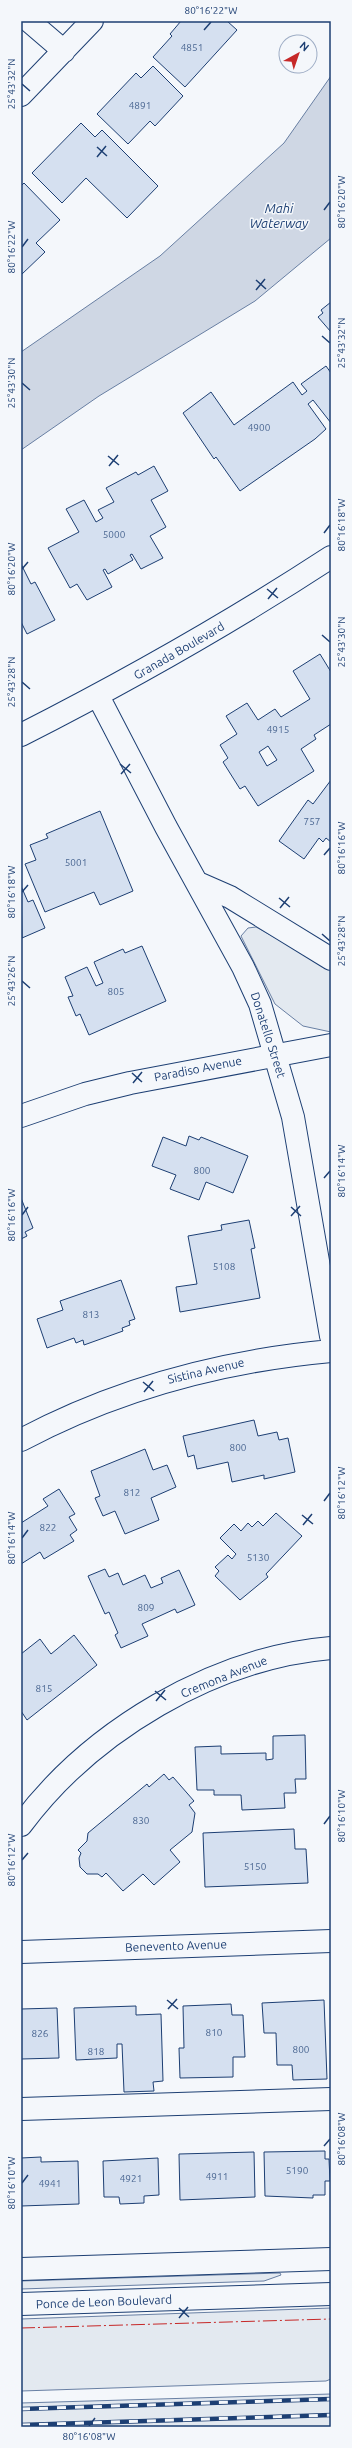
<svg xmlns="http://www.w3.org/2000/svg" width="352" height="2448" font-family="Ubuntu,sans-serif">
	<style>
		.green { fill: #e3e9f0; stroke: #687fa3 }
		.water { fill: #cfd7e4; stroke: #687fa3 }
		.building { fill: #d5e0f0; stroke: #1d3f73; fill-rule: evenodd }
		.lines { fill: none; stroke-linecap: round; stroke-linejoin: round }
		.minor-casing { stroke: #1d3f73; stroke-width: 24 }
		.minor { stroke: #f4f7fb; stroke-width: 22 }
		.rail-casing { stroke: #1d3f73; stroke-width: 4.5 }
		.rail { stroke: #f4f7fb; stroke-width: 3; stroke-dasharray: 9; stroke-linecap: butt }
		.power { stroke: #c62828; stroke-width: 1; stroke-dasharray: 14 3 2 3; stroke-linecap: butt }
		.ticks { fill: none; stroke: #1d3f73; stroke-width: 1.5 }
		.labels { text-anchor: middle; stroke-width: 3; stroke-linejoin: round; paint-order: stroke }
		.number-label { font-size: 10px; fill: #4b6792 }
		.street-label { font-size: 12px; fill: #1d3f73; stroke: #f4f7fb }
		.water-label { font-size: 13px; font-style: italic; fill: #1d3f73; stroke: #f4f7fb }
		.neatline { fill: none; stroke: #1d3f73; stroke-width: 1.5 }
		.ticks-label { font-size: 10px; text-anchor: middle; fill: #1d3f73 }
	</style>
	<rect width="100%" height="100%" fill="#f4f7fb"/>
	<!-- green -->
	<path class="green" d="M256 927 331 969V1032L303 1026 275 1004 241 936 248 928Z
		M280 2273 281 2275 264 2281 21 2289V2281Z
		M331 2308V2379L326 2381 21 2391V2319Z
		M331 2394V2427H21V2403Z"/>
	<!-- water -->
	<path class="water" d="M331 76V238L255 301 99 396 21 450V352L160 256 284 143Z"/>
	<!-- building -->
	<path class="building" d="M181 21H227L237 30 185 87 153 57 172 36 170 34Z
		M153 66 183 96 155 126 150 121 128 144 97 114 136 73 141 78Z
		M81 123 95 137 102 130 158 186 127 218 86 178 62 203 32 173Z
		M24 183 60 220 36 243 45 252 21 275V186Z
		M331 302V332L318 317 323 313 321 310Z
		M326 366 331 373V423L313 400 308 404 326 429 315 439 240 491 216 457 214 459 183 413 211 392 234 425 293 382 302 395 307 391 301 384Z
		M154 466 168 491 151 500 166 527 150 536 163 558 141 569 132 554 130 555 133 560 108 574 105 569 103 570 112 587 87 600 77 584 70 588 48 548 79 532 66 509 84 500 96 522 103 518 98 510 114 502 106 488 136 472 138 475Z
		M21 564 31 584 35 582 55 620 27 634 21 622Z
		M320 654 331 672V724L314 735 316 739 301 749 314 771 258 806 245 786 240 789 223 762 228 758 220 745 237 734 226 716 247 703 258 720 275 709 281 717 310 699 293 671ZM268 746 277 760 267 766 259 752Z
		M331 780V842L326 838 323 842 319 838 304 859 279 841 308 800 313 804Z
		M100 811 133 891 100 905 94 892 45 912 25 864 36 860 30 845 48 838 46 834Z
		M21 886 28 902 33 900 45 928 22 938Z
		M142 946 166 1001 89 1035 80 1014 76 1016 68 997 73 996 65 977 87 967 96 986 103 983 94 962 123 949 125 953Z
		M189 1136 199 1140 201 1137 248 1156 233 1193 206 1182 199 1200 170 1189 176 1175 152 1166 163 1137 186 1146Z
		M21 1198 33 1228 25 1232 27 1236 21 1239Z
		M249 1220 255 1248 251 1249 260 1298 180 1312 176 1287 197 1284 188 1236 222 1230 221 1225Z
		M121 1280 135 1319 129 1321 130 1325 122 1328 123 1331 84 1345 83 1340 76 1343 74 1338 47 1348 37 1319 63 1310 60 1301Z
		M254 1420 258 1436 277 1432 279 1440 288 1438 295 1472 264 1479V1475L232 1482 228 1462 197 1469 194 1455 188 1457 183 1436Z
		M145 1449 153 1470 167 1465 176 1487 151 1498 159 1520 125 1534 115 1511 103 1516 95 1498 100 1496 91 1471Z
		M59 1489 75 1514 69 1517 77 1530 70 1535 74 1541 44 1559 40 1552 21 1564V1523L48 1506 43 1499Z
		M276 1513 302 1536 266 1574 268 1577 240 1600 215 1576 219 1571 215 1567 228 1555 232 1559 236 1554 220 1538 234 1524 241 1531 248 1523 252 1527 258 1521 263 1526Z
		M105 1569 109 1577 118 1573 123 1585 145 1575 151 1588 163 1583 161 1578 179 1570 195 1605 177 1613 175 1609 142 1624 148 1636 121 1648 115 1635 118 1633 109 1612 105 1614 88 1576Z
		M74 1635 97 1665 27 1720 21 1711V1654L40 1639 51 1654Z
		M305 1735 306 1779H295L296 1793H284L285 1808 242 1810 241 1795H214V1790H197L195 1747 221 1746V1754L266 1753V1760L273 1759V1736Z
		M164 1774 169 1780 173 1777 194 1801 189 1805 195 1813 192 1832 170 1850 180 1862 154 1885 143 1874 123 1891 106 1873 102 1877 98 1874H87L80 1867 79 1858 81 1853 78 1850 87 1841 88 1833 147 1784 149 1787Z
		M294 1829 295 1849H306L308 1883 205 1887 203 1833Z
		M324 2000 327 2079 293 2080 292 2065H277L276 2033H264L262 2003Z
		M231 2004 232 2015H243L245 2057H233V2077L180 2078 179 2048H184L183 2006Z
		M136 2006V2015L161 2014 163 2081 153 2082 154 2091 124 2092 122 2044H117V2058L76 2060 74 2008Z
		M57 2008 59 2058 21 2059V2009Z
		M325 2151V2159H329L330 2181H325V2195H313V2198L265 2196 264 2152Z
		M254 2152 255 2197 180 2200 179 2154Z
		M41 2157V2162L78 2161 79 2204 21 2206V2158Z
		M158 2158 159 2195 144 2196V2203L120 2204 119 2197H104L103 2161Z"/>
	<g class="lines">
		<!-- minor casing -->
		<g class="minor-casing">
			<path id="minor" d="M29 21 64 51
				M21 95 92 21
				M98 696 166 827 243 967 260 1004 293 1117 331 1336
				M21 735C129 680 230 623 331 557
				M198 883 230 897 331 959
				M21 1116 85 1094 130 1083 331 1045
				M21 1440C119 1388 221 1361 331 1351
				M21 1825C91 1731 213 1658 331 1648
				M21 1952 331 1941
				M21 2109 331 2099
				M21 2269 331 2259
				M21 2304 331 2294"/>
		</g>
		<!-- minor -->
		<use href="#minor" class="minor"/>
		<!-- rail casing -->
		<g class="rail-casing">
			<path id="rail" d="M21 2409 331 2399
				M21 2425 331 2415"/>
		</g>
		<!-- rail -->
		<use href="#rail" class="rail"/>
		<!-- power -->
		<path class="power" d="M21 2328 331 2319"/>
	</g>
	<!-- ticks -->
	<path class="ticks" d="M204 30 211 22M22 84 30 91M97 147 107 156M97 157 106 146M324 210 330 202M22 247 28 239M256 280 266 289M256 290 265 279M322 336 330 343M22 383 30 390M108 456 119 465M109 466 118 455M324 533 330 525M22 569 28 562M267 589 278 598M268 599 277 588M322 635 330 642M22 682 30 689M120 764 131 773M121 774 130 764M324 855 330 848M22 892 28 885M279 898 290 907M280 908 289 897M322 934 330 941M22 981 30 988M132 1073 142 1082M133 1083 142 1072M324 1178 330 1171M291 1207 301 1216M22 1215 28 1207M291 1216 300 1206M143 1382 154 1391M144 1392 153 1381M324 1501 330 1493M302 1515 313 1524M303 1525 312 1514M22 1538 28 1530M155 1691 166 1700M156 1701 165 1690M324 1824 330 1816M22 1860 28 1853M167 2000 178 2009M168 2009 177 1999M324 2146 330 2139M22 2183 28 2175M179 2308 189 2317M179 2318 188 2307M89 2426 95 2418"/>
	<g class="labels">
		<!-- number labels -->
		<g class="number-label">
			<text x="192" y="51">4851</text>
			<text x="140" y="109">4891</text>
			<text x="259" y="431">4900</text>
			<text x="114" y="538">5000</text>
			<text x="278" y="733">4915</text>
			<text x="312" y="825">757</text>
			<text x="76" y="866">5001</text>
			<text x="116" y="995">805</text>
			<text x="202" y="1174">800</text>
			<text x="224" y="1270">5108</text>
			<text x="91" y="1318">813</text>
			<text x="238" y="1451">800</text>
			<text x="132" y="1496">812</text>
			<text x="48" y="1531">822</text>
			<text x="258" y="1561">5130</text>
			<text x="146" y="1611">809</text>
			<text x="44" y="1692">815</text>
			<text x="141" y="1824">830</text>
			<text x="255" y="1870">5150</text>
			<text x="214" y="2036">810</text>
			<text x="40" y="2037">826</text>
			<text x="301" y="2053">800</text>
			<text x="96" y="2055">818</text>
			<text x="297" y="2174">5190</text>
			<text x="217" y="2180">4911</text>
			<text x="131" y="2182">4921</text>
			<text x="50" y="2187">4941</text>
		</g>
		<!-- street labels -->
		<g class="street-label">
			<text transform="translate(179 651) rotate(-30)" y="4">Granada Boulevard</text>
			<text transform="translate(268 1035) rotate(72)" y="4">Donatello Street</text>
			<text transform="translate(198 1069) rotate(-11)" y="4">Paradiso Avenue</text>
			<text transform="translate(206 1371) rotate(-13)" y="4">Sistina Avenue</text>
			<text transform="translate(224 1677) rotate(-22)" y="4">Cremona Avenue</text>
			<text transform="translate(176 1946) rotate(-2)" y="4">Benevento Avenue</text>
			<text transform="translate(104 2302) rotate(-2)" y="4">Ponce de Leon Boulevard</text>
		</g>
		<!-- water labels -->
		<g class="water-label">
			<text x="279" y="213">Mahi<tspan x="279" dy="15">Waterway</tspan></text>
		</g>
	</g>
	<!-- border -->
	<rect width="352" height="2448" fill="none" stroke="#f4f7fb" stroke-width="44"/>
	<!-- north arrow -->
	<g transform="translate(298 54) rotate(40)"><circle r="19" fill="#f4f7fb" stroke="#9eadc5"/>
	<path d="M0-3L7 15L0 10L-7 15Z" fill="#c62828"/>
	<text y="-6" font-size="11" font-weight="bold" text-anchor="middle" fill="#1d3f73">N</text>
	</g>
	<rect x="22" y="22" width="308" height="2404" class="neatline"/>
	<g class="ticks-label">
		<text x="211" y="14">80°16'22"W</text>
		<text transform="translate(11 84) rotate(-90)" y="4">25°43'32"N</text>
		<text transform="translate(341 202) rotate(-90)" y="4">80°16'20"W</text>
		<text transform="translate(11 247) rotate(-90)" y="4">80°16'22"W</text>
		<text transform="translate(341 343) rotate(-90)" y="4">25°43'32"N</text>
		<text transform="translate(11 383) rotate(-90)" y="4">25°43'30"N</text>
		<text transform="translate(341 525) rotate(-90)" y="4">80°16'18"W</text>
		<text transform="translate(11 569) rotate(-90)" y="4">80°16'20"W</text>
		<text transform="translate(341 642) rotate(-90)" y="4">25°43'30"N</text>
		<text transform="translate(11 682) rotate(-90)" y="4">25°43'28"N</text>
		<text transform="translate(341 848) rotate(-90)" y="4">80°16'16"W</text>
		<text transform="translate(11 892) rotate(-90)" y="4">80°16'18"W</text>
		<text transform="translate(341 941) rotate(-90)" y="4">25°43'28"N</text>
		<text transform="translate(11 981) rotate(-90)" y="4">25°43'26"N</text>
		<text transform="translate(341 1171) rotate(-90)" y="4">80°16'14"W</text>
		<text transform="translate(11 1215) rotate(-90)" y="4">80°16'16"W</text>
		<text transform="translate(341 1493) rotate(-90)" y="4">80°16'12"W</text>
		<text transform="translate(11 1538) rotate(-90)" y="4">80°16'14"W</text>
		<text transform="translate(341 1816) rotate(-90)" y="4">80°16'10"W</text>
		<text transform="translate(11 1860) rotate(-90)" y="4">80°16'12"W</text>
		<text transform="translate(341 2139) rotate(-90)" y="4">80°16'08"W</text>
		<text transform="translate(11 2183) rotate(-90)" y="4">80°16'10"W</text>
		<text x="89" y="2440">80°16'08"W</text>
	</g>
</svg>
